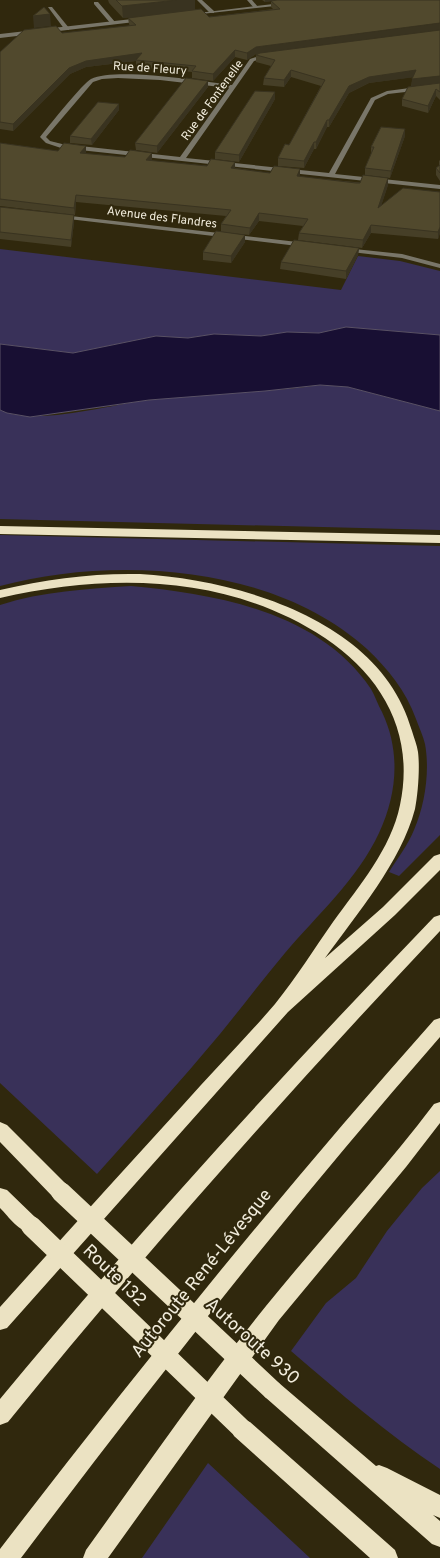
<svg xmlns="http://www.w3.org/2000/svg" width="440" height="1558" font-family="Overpass,sans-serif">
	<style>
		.green { fill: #393159 }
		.water { fill: #180f33; stroke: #595166 }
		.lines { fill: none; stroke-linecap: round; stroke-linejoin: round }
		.service { fill: #797669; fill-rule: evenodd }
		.minor { fill: #797669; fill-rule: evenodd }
		.motorway { fill: #ebe2c2; fill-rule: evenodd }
		.motorway-bridge { stroke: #ebe2c2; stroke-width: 20 }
		.wall { fill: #463f27 }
		.shaded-wall { fill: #393320 }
		.building { fill: #51492d; stroke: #393320 }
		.labels { text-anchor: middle; stroke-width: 4; stroke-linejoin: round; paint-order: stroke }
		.far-street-label { font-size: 12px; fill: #f1ecdc; stroke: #30280d }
		.near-street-label { font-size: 18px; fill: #f1ecdc; stroke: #30280d }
	</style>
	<rect width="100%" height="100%" fill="#30280d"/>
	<!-- green -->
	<path class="green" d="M0 249 341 290 358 256 400 261 440 271V335L346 327 319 333 287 332 261 336 214 334 188 338 156 336 73 353 0 344Z
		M320 385 348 387 440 411V530L0 519V410C36 427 110 404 150 400 207 393 264 393 320 385Z
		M0 535 440 546V835L399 876 389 872C397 859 408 845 414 830 425 805 430 771 425 744 423 736 419 727 416 719 406 691 388 669 367 649 275 565 115 555 0 586Z
		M131 586C217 594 319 612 371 689 375 696 378 705 382 712 401 752 397 794 379 833 357 880 318 914 285 953 263 979 242 1007 220 1034 180 1082 138 1128 97 1174L0 1083V605C43 591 87 589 131 586Z
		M440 1171V1469C387 1434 339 1392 291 1351L326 1303 356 1278 387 1231 422 1188Z
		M208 1463 310 1558H142Z"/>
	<!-- water -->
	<path class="water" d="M346 327 440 335V411L348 387 320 385 265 391 149 400 30 417 7 413 0 410V344L73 353 156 336 188 338 214 334 261 336 287 332 319 333Z"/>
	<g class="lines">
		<!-- service -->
		<path class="service" d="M197 0H202L214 11V13H210Z
			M247 0H252L258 7 254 8Z
			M94 2H98L115 22V24H111L94 4Z
			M48 7H52L69 28V30H65Z"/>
		<!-- minor -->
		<path class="minor" d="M282 3 284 5 192 15 190 14Z
			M141 18 143 21 0 38V34Z
			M269 53 272 55 271 56 254 61 186 158 329 173 371 98 387 91 440 84V88L388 94 375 100 335 174 440 185V189L61 148 46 143 40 137C48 127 83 83 91 79 116 67 201 81 232 85L250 59ZM118 78 160 80 229 88 180 157 62 144 50 141 46 137 93 82 102 79Z
			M62 215 306 243 309 245 306 247 60 218 59 217Z
			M345 248 402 254 440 264V268L402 258 343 251V249Z"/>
		<!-- motorway -->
		<path class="motorway" d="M0 526 440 535V543L0 534Z
			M140 574C240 580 382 621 412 731 414 738 417 745 418 752 420 767 418 794 415 809 401 862 357 914 325 958L383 907 434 856 440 854V870L395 915 288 1012 7 1328 0 1330V1307C61 1239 122 1172 183 1105 213 1071 245 1039 275 1004 296 978 314 949 333 922 359 886 391 849 400 805 415 734 383 677 325 638 228 574 110 573 0 598V590C47 579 92 573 140 574Z
			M440 915V931C290 1090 145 1253 8 1422L0 1425V1399C138 1232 284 1073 434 917Z
			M440 1018V1037C293 1205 155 1380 21 1558H0V1549C139 1368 282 1191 434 1020Z
			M440 1102V1123L406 1167 279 1320 108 1558H83L86 1550C145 1468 203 1384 266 1306 321 1238 381 1174 434 1104Z
			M0 1122 7 1125 68 1186 71 1192 68 1198 61 1200 54 1198 0 1142Z
			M0 1188 7 1190 38 1220 41 1226 38 1232C22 1237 10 1218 0 1208Z
			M272 1380 279 1383 376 1466 379 1465 387 1468 440 1495V1518L433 1515 440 1521V1547L432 1544 265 1397 261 1390 265 1383Z
			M242 1419 250 1422 395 1550 398 1558H370L234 1436 231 1429 234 1422Z"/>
		<!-- motorway-bridge -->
		<path class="motorway-bridge" d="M61 1192 272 1390
			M31 1226 242 1429"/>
	</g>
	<!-- wall -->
	<path class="wall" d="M108 0H195V10L209 17 273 9 271 7V1L265 2 262 0H348L352 41 440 83 411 86 413 77 369 83 349 93 329 127H327L316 149H314L304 168 278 166V158L289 145 321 86 291 77 284 87 263 85 264 78 271 66 256 62V55L258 54H256L247 60 235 57 213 81 192 78V72L136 67V61L86 67 70 74 13 131 0 129V52L62 33 130 26 129 24 128 18 165 13 123 18 109 3Z
		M208 81V87L157 153 136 150 135 143Z
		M440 83V100L436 96 428 113 402 106V99Z
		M275 92V99L239 162 215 159V152Z
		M119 104V110L92 145 70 143V136Z
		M405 136 390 178 365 175V168L371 154V147Z
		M0 143 58 151 86 146V153L85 154 125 157 152 153V160L151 161 235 168 270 173 300 169V177L388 185 381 206 440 192V233L438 239 371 233 362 248 298 240 299 233 303 226 259 221 249 235 221 232V224L226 216 76 202 75 215 0 206Z
		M440 160V181L436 175V168L439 166V161Z
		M0 207 74 215V222L71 247 0 239Z
		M245 235V242L231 263 203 260V252Z
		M359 248 358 255 346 279 280 269 281 262Z"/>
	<!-- shaded-wall -->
	<path class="shaded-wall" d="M177 0H195V10L123 18 122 6Z
		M265 0H283L265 2Z
		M50 14 51 26 34 28 33 16Z
		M440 23V30L256 54 247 60V53L256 47Z
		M235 50V57L213 81V74Z
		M142 53 136 60V61L86 67 70 74 13 131V124L69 68 86 61Z
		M291 70V77L284 87V80Z
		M416 70V77L369 83 349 93 329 127V120L349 86 369 77Z
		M440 76V83L411 86 412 79Z
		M208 81V87L157 153V146Z
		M436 89V96L428 113V106Z
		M275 92V99L239 162V155Z
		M119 104V110L92 145 91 139Z
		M327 120V127L316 149V142Z
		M405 129V136L390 178 391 171Z
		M314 142V149L304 168V161Z
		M86 146V153L80 160V153Z
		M152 153V160L146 167V160Z
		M235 162V169L231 168Z
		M300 169V176L296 183 297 176Z
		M388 178V185L378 215V208Z
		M76 195V202L75 215 74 208Z
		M259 213V221L249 235 250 228Z
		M74 215V222L71 247V240Z
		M371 225V233L362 248 363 240Z
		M440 227V233L438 239V232Z
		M245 235V242L231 263V256Z
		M359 248 358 255 346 279V271Z"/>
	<!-- building -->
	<path class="building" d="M116 0H177L122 6Z
		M277 0H440V23L256 47 247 53 235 50 213 74 192 71 196 66 136 60 142 53 86 61 69 68 13 124 0 122V52L24 30 56 26 62 33 136 25 128 18 201 9 209 17 280 9 271 1Z
		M44 7 50 14 33 16Z
		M440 30V76L412 79 416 70 369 77 349 86 329 120H327L316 142H314L304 161 278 158 285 144 289 145 325 80 291 70 284 80 264 78 275 60 256 55 260 53Z
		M186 78 208 81 157 146 135 143Z
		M440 83V92L436 89 428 106 402 99 408 87Z
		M255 91 275 92 239 155 215 152Z
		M98 102 119 104 91 139 70 136Z
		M381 127 405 129 391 171 365 168 374 147H371Z
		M0 143 58 151 64 143 86 146 80 153 125 157 130 150 152 153 146 160 207 166 211 159 235 162 231 168 270 173 274 166 300 169 297 176 356 183H360L363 175 388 178 378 208 403 188 440 192V227L438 232 371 225 363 240 299 233 308 219 259 213 250 228 221 224 231 210 76 195 74 208 0 199Z
		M440 165V173L436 168Z
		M0 207 74 215 71 240 0 232Z
		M216 231 245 235 231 256 203 252Z
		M294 240 359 248 346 271 281 262Z"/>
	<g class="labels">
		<!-- far-street labels -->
		<g class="far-street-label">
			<text transform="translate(150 68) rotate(4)" y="4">Rue de Fleury</text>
			<text transform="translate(212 100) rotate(-54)" y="4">Rue de Fontenelle</text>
			<text transform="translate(162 217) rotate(7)" y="4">Avenue des Flandres</text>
		</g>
		<!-- near-street labels -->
		<g class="near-street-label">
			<text transform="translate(201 1273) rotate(-51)" y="6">Autoroute René-Lévesque</text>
			<text transform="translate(115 1275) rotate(44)" y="6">Route 132</text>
			<text transform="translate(253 1341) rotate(42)" y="6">Autoroute 930</text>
		</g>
	</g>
</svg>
